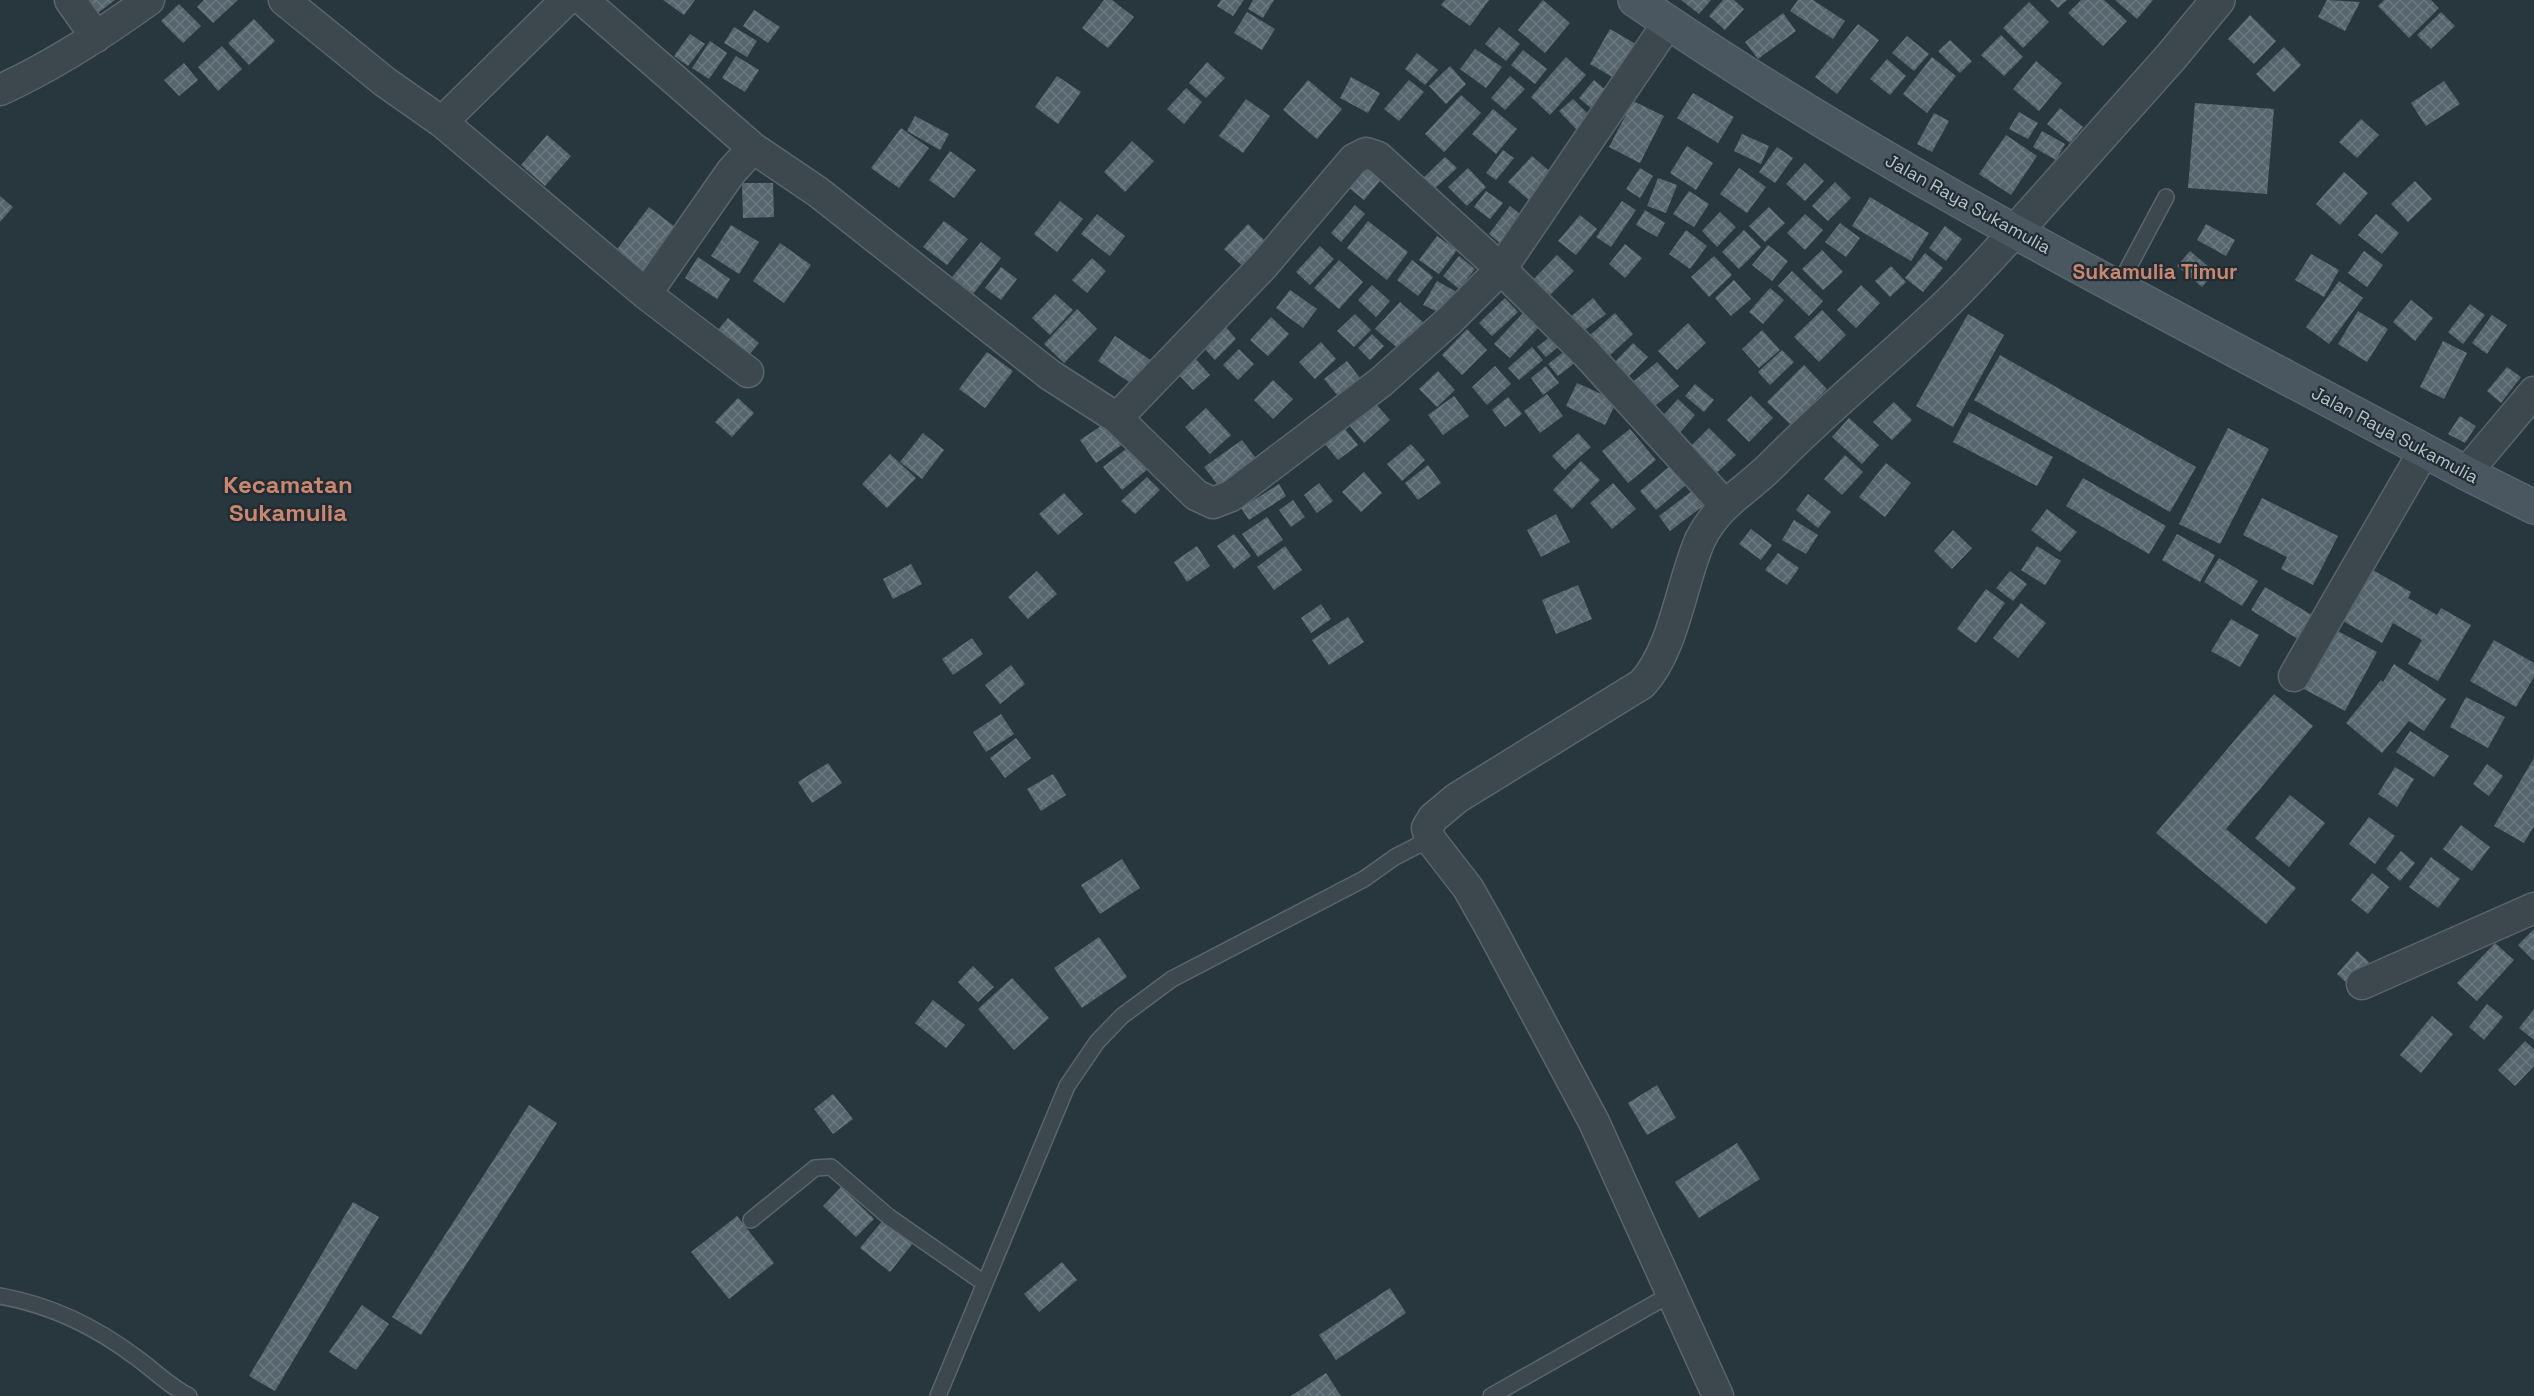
<svg xmlns="http://www.w3.org/2000/svg" width="2534" height="1396" font-family="'Space Grotesk',sans-serif">
	<style>
		.building { fill: url(#building-cross-hatch) }
		.lines { fill: none; stroke-linecap: round; stroke-linejoin: round }
		.service-casing { stroke: #5a656c; stroke-width: 18 }
		.minor-casing { stroke: #5a656c; stroke-width: 33 }
		.tertiary-casing { stroke: #5a656c; stroke-width: 36 }
		.secondary-casing { stroke: #5a656c; stroke-width: 36 }
		.service { stroke: #3c474e; stroke-width: 15 }
		.minor { stroke: #3c474e; stroke-width: 30 }
		.tertiary { stroke: #3c474e; stroke-width: 33 }
		.secondary { stroke: #4a5761; stroke-width: 33 }
		.labels { text-anchor: middle; stroke-width: 4.5; stroke-linejoin: round; paint-order: stroke }
		.street-label { font-size: 18px; fill: #b8c2c9; stroke: #212c33 }
		.quarter-label { font-size: 21px; font-weight: bold; fill: #cb8670; stroke: #212c33 }
		.district-label { font-size: 24px; font-weight: bold; fill: #cb8670; stroke: #212c33 }
	</style>
	<defs>
		<pattern id="building-cross-hatch" width="8" height="8" patternUnits="userSpaceOnUse" patternTransform="scale(1.5)"><rect width="8" height="8" fill="#56646d"/><path d="M0 0l8 8M0 8l8-8" fill="none" stroke="#6c7980"/></pattern>
	</defs>
	<rect width="100%" height="100%" fill="#28363e"/>
	<!-- building -->
	<path class="building" d="M86 0H115L98 13Z
		M204 0H238L213 23 197 7Z
		M663 0H695L684 15Z
		M1104 0H1112L1134 17 1108 48 1082 28Z
		M1221 0H1244L1233 16 1217 6Z
		M1253 0H1274L1263 18 1248 9Z
		M1445 0H1489L1470 26 1441 5Z
		M1543 0 1570 23 1545 53 1518 30Z
		M1681 0H1711L1699 14Z
		M1723 0H1734L1744 9 1725 30 1709 16Z
		M1798 0H1813L1845 21 1833 39 1790 11Z
		M2050 0H2067L2058 8Z
		M2081 0H2104L2127 21 2103 46 2068 13Z
		M2115 0H2153L2137 19Z
		M2327 0 2360 2 2345 31 2318 17Z
		M2384 0H2431L2439 8 2409 38 2378 6Z
		M2029 2 2049 22 2023 48 2003 28Z
		M179 4 201 26 183 43 161 21Z
		M754 10 780 27 768 43 743 26Z
		M1247 12 1275 29 1262 50 1234 33Z
		M2441 12 2455 26 2431 49 2417 35Z
		M1783 13 1796 31 1758 59 1745 42Z
		M2250 15 2276 41 2254 64 2228 39Z
		M254 19 275 41 249 65 228 43Z
		M1858 24 1879 40 1837 94 1815 77Z
		M734 27 757 41 747 57 724 43Z
		M1499 27 1520 44 1506 61 1485 44Z
		M1610 29 1641 47 1621 82 1590 64Z
		M690 34 705 44 688 66 674 56Z
		M2001 35 2023 57 2004 76 1981 55Z
		M1907 36 1929 54 1914 71 1892 53Z
		M1950 40 1972 61 1960 73 1938 51Z
		M710 41 727 53 709 79 692 68Z
		M222 46 242 69 218 91 198 67Z
		M2284 47 2301 65 2274 92 2256 74Z
		M1475 49 1502 67 1486 88 1460 69Z
		M1523 50 1547 69 1535 84 1511 65Z
		M1417 53 1438 70 1425 85 1405 69Z
		M736 56 759 70 745 92 722 78Z
		M1566 57 1586 75 1550 115 1531 97Z
		M1932 57 1956 76 1927 113 1903 94Z
		M1887 59 1906 76 1890 95 1870 79Z
		M2036 61 2062 83 2039 111 2013 89Z
		M1207 62 1225 78 1206 98 1189 83Z
		M184 63 198 80 179 96 164 80Z
		M1450 66 1466 84 1446 104 1429 86Z
		M1057 76 1081 92 1058 124 1035 107Z
		M1510 76 1525 89 1505 110 1491 98Z
		M1351 77 1380 93 1368 113 1340 98Z
		M1308 80 1342 109 1317 139 1283 110Z
		M1409 80 1424 92 1399 121 1384 109Z
		M1594 80 1614 97 1599 115 1579 98Z
		M2444 81 2460 104 2426 126 2411 103Z
		M1186 88 1202 102 1184 124 1167 109Z
		M1693 93 1734 117 1718 143 1677 118Z
		M1461 95 1481 113 1444 152 1425 134Z
		M1246 99 1270 116 1243 153 1219 136Z
		M1573 99 1591 117 1577 130 1559 111Z
		M1633 101 1664 116 1640 163 1609 147Z
		M2195 103 2274 109 2267 194 2188 188Z
		M2060 108 2083 127 2070 143 2047 124Z
		M1493 109 1517 129 1496 154 1472 134Z
		M2019 112 2038 123 2028 139 2009 129Z
		M1934 113 1949 121 1932 152 1917 144Z
		M915 116 949 134 940 150 907 131Z
		M2361 119 2379 135 2357 158 2339 142Z
		M901 128 929 148 899 188 871 168Z
		M2042 131 2065 144 2056 160 2033 147Z
		M1742 134 1769 146 1761 164 1734 151Z
		M547 135 571 156 545 186 521 165Z
		M2006 135 2037 156 2011 195 1979 174Z
		M1132 141 1154 161 1125 192 1104 172Z
		M1687 146 1713 163 1696 190 1670 173Z
		M1777 147 1793 158 1775 183 1759 172Z
		M1503 150 1514 158 1496 180 1486 173Z
		M950 151 976 170 954 198 929 180Z
		M1532 156 1553 174 1530 201 1508 182Z
		M1445 157 1457 168 1430 193 1419 182Z
		M1363 159 1384 176 1364 200 1343 183Z
		M1805 163 1824 181 1805 201 1786 184Z
		M1468 168 1486 187 1467 206 1448 187Z
		M1640 168 1653 176 1640 198 1626 189Z
		M1739 168 1766 187 1747 213 1720 194Z
		M2344 172 2368 193 2340 225 2316 204Z
		M1658 178 1677 185 1666 213 1647 206Z
		M2415 181 2432 199 2408 222 2391 204Z
		M1835 182 1851 198 1828 221 1812 206Z
		M742 183H773L774 217 743 218Z
		M1486 191 1503 203 1490 219 1474 207Z
		M1689 191 1709 204 1694 227 1673 214Z
		M0 196 13 207 0 222Z
		M1870 197 1929 233 1911 261 1852 226Z
		M1060 201 1083 219 1057 252 1034 234Z
		M1622 201 1636 210 1611 247 1596 237Z
		M1355 205 1365 214 1341 242 1331 233Z
		M1510 206 1523 216 1501 244 1489 234Z
		M649 207 679 230 642 279 612 256Z
		M1769 207 1785 223 1765 242 1749 226Z
		M1645 210 1665 223 1657 237 1636 225Z
		M1720 212 1736 227 1717 247 1702 231Z
		M1097 214 1125 236 1110 256 1081 234Z
		M1805 214 1823 230 1805 250 1787 233Z
		M2376 214 2399 233 2382 254 2358 235Z
		M1580 215 1597 229 1576 255 1558 241Z
		M944 221 968 239 947 265 923 247Z
		M1368 221 1408 252 1387 280 1347 248Z
		M1840 223 1860 238 1846 257 1825 242Z
		M1248 224 1271 247 1248 271 1224 249Z
		M2206 224 2235 240 2226 256 2197 240Z
		M731 225 759 242 739 274 711 256Z
		M1945 226 1962 239 1946 261 1929 248Z
		M1686 230 1707 246 1690 269 1669 254Z
		M1744 230 1761 247 1739 269 1722 252Z
		M1437 236 1457 250 1439 274 1419 260Z
		M981 242 1001 258 973 294 952 277Z
		M780 243 811 265 784 303 753 281Z
		M1625 244 1642 258 1625 278 1609 264Z
		M1768 245 1788 261 1772 281 1752 265Z
		M1320 246 1334 259 1310 285 1296 272Z
		M1822 250 1843 272 1823 290 1802 269Z
		M2190 251 2215 272 2202 287 2177 266Z
		M2364 251 2383 265 2367 287 2348 273Z
		M1925 253 1943 268 1923 292 1905 278Z
		M2311 254 2339 270 2324 297 2295 280Z
		M1557 255 1574 271 1549 296 1533 280Z
		M1459 256 1475 269 1459 289 1443 276Z
		M1714 256 1732 275 1709 297 1691 277Z
		M698 257 730 279 717 299 685 278Z
		M1092 258 1106 271 1087 293 1072 280Z
		M1339 260 1363 282 1339 309 1314 288Z
		M1412 260 1433 277 1418 296 1397 280Z
		M1891 266 1906 282 1890 297 1875 281Z
		M1001 267 1017 279 1001 300 985 288Z
		M1792 271 1823 301 1809 316 1778 286Z
		M1734 280 1751 299 1731 316 1715 298Z
		M1437 281 1455 291 1442 314 1423 305Z
		M2339 281 2363 298 2329 344 2306 327Z
		M1372 285 1390 301 1376 317 1358 300Z
		M1861 285 1880 303 1856 328 1837 310Z
		M1770 288 1784 300 1763 324 1749 312Z
		M1290 290 1317 309 1303 328 1276 308Z
		M1055 294 1073 310 1050 335 1032 318Z
		M1505 298 1518 312 1492 336 1479 323Z
		M1593 298 1606 314 1581 333 1569 318Z
		M2411 300 2433 318 2415 341 2393 322Z
		M1400 302 1424 323 1400 350 1375 329Z
		M2470 304 2485 315 2463 344 2448 332Z
		M1077 309 1097 329 1064 363 1044 344Z
		M1822 310 1846 335 1819 362 1794 337Z
		M2358 311 2388 329 2367 362 2338 344Z
		M1523 313 1538 328 1510 358 1494 344Z
		M1615 313 1633 334 1607 358 1588 337Z
		M1355 314 1371 330 1354 347 1337 331Z
		M1968 314 2004 335 1953 427 1916 406Z
		M2492 315 2507 325 2487 354 2472 343Z
		M1271 317 1289 334 1268 356 1250 340Z
		M728 318 759 343 743 362 713 336Z
		M1688 323 1706 343 1677 370 1658 351Z
		M1225 326 1236 339 1215 360 1203 347Z
		M1467 329 1487 350 1462 375 1442 355Z
		M1762 330 1780 350 1759 368 1742 349Z
		M1555 333 1563 343 1546 357 1537 347Z
		M1372 334 1384 346 1370 360 1358 348Z
		M1115 336 1152 361 1135 386 1098 361Z
		M2443 341 2467 353 2444 399 2420 387Z
		M1321 342 1336 359 1315 379 1299 362Z
		M1633 343 1648 357 1624 381 1610 367Z
		M1532 347 1543 360 1519 380 1508 368Z
		M1239 349 1254 364 1238 380 1223 365Z
		M1566 350 1576 362 1558 376 1548 364Z
		M1782 350 1794 362 1770 385 1758 372Z
		M987 352 1013 371 985 408 959 389Z
		M2000 355 2196 467 2170 512 1974 400Z
		M1195 358 1210 375 1193 390 1178 374Z
		M1347 361 1360 378 1338 396 1324 379Z
		M1657 362 1679 386 1655 406 1634 381Z
		M1804 365 1827 389 1791 425 1767 402Z
		M1495 366 1511 384 1487 405 1472 387Z
		M1546 366 1559 383 1543 395 1531 378Z
		M2507 367 2521 377 2501 403 2487 391Z
		M1438 371 1455 390 1437 407 1419 389Z
		M1273 380 1293 399 1273 419 1254 400Z
		M1577 383 1617 401 1605 425 1566 406Z
		M1695 384 1714 400 1704 412 1685 396Z
		M1547 394 1563 416 1540 433 1524 411Z
		M1454 396 1469 416 1443 435 1428 415Z
		M1751 396 1773 418 1749 442 1727 420Z
		M1508 397 1522 414 1505 427 1492 410Z
		M738 398 754 413 732 437 715 422Z
		M1678 399 1695 415 1675 438 1657 422Z
		M1894 402 1912 420 1892 440 1873 422Z
		M1375 403 1390 420 1364 443 1349 425Z
		M1206 408 1231 435 1210 454 1185 427Z
		M1969 412 2053 457 2037 486 1953 442Z
		M2460 416 2476 426 2465 443 2448 434Z
		M1849 418 1879 445 1862 464 1832 437Z
		M1107 422 1123 444 1096 463 1080 440Z
		M1344 428 1358 445 1338 460 1324 443Z
		M1709 428 1736 455 1711 478 1685 452Z
		M2228 428 2269 449 2220 544 2179 524Z
		M1630 429 1656 460 1628 483 1602 451Z
		M923 433 944 450 922 479 900 462Z
		M1578 433 1591 447 1565 470 1552 456Z
		M1242 440 1258 461 1220 488 1204 467Z
		M1135 442 1153 465 1122 490 1103 467Z
		M1411 444 1425 460 1402 481 1387 464Z
		M890 454 916 478 887 508 862 484Z
		M1845 455 1863 472 1842 495 1824 479Z
		M1581 461 1600 480 1572 509 1553 490Z
		M1886 463 1911 483 1885 517 1859 497Z
		M1428 465 1441 483 1418 500 1405 483Z
		M1670 466 1686 485 1656 510 1640 491Z
		M1364 472 1382 493 1361 512 1342 492Z
		M1147 477 1160 490 1135 514 1121 501Z
		M2083 478 2166 526 2149 554 2066 506Z
		M1319 483 1333 501 1317 513 1304 495Z
		M1613 483 1636 509 1612 529 1590 503Z
		M1279 484 1286 496 1249 520 1241 508Z
		M1692 491 1703 506 1670 531 1659 516Z
		M1064 493 1083 514 1058 535 1039 514Z
		M1808 494 1831 512 1818 528 1796 510Z
		M2262 498 2338 536 2313 585 2281 569 2287 557 2243 535Z
		M1293 500 1305 517 1291 527 1279 510Z
		M2047 509 2077 532 2060 552 2031 530Z
		M1556 514 1570 542 1541 557 1527 530Z
		M1267 517 1283 540 1258 557 1242 534Z
		M1794 520 1818 535 1806 554 1782 540Z
		M1751 529 1772 545 1761 560 1739 544Z
		M1953 530 1972 548 1952 569 1934 551Z
		M1234 534 1251 556 1234 569 1217 546Z
		M2177 534 2215 555 2200 582 2162 560Z
		M1197 546 1210 566 1187 582 1174 562Z
		M1285 546 1302 570 1274 590 1257 567Z
		M2037 546 2061 561 2045 585 2021 570Z
		M1778 553 1799 568 1787 585 1765 570Z
		M2219 558 2258 581 2242 606 2204 582Z
		M911 564 922 584 893 599 883 579Z
		M2373 570 2411 592 2408 598 2437 615 2441 608 2471 625 2438 681 2408 664 2422 640 2393 623 2382 643 2343 621Z
		M1037 571 1057 594 1028 619 1008 597Z
		M2010 571 2027 584 2013 601 1996 588Z
		M1578 585 1592 619 1556 634 1542 600Z
		M2265 587 2315 617 2301 641 2251 610Z
		M1986 589 2005 603 1976 643 1957 629Z
		M2021 603 2046 623 2018 658 1993 638Z
		M1321 604 1331 619 1311 633 1301 618Z
		M1348 617 1364 642 1329 665 1312 640Z
		M2231 619 2259 635 2240 667 2211 651Z
		M2334 629 2377 652 2345 711 2302 688Z
		M972 638 983 654 953 675 942 659Z
		M2494 640 2534 663V677L2516 707 2470 681Z
		M2394 664 2446 699 2424 731 2409 721 2382 753 2346 723 2381 680 2383 682Z
		M1011 665 1025 684 1000 704 985 685Z
		M2274 694 2313 726 2226 829 2296 888 2266 924 2156 833Z
		M2466 697 2505 717 2488 748 2450 727Z
		M1001 714 1014 734 986 752 973 732Z
		M2410 731 2449 756 2434 777 2396 752Z
		M1016 738 1031 758 1005 778 990 758Z
		M2534 758V826L2524 843 2494 826Z
		M828 763 842 783 812 803 798 782Z
		M2487 764 2503 776 2489 796 2473 784Z
		M2395 767 2414 779 2397 807 2378 794Z
		M1053 774 1066 795 1041 811 1027 789Z
		M2290 795 2325 823 2289 867 2255 838Z
		M2369 817 2395 836 2375 864 2349 844Z
		M2461 825 2490 847 2472 871 2443 849Z
		M2401 851 2415 863 2400 881 2386 869Z
		M2431 857 2460 879 2438 908 2409 887Z
		M1122 859 1140 888 1100 914 1081 885Z
		M2372 873 2389 887 2368 914 2351 900Z
		M2534 929V959L2533 960 2518 945Z
		M1099 937 1127 977 1082 1008 1054 968Z
		M2495 943 2514 960 2477 1001 2457 983Z
		M2357 951 2369 962 2349 985 2337 974Z
		M973 966 994 987 978 1002 958 982Z
		M1012 978 1049 1018 1014 1050 978 1009Z
		M933 1000 965 1025 946 1048 915 1023Z
		M2487 1004 2503 1017 2484 1040 2469 1027Z
		M2534 1009V1040L2519 1028Z
		M2432 1016 2453 1034 2421 1073 2400 1055Z
		M2525 1041 2534 1049V1066L2515 1086 2498 1070Z
		M1657 1085 1676 1118 1647 1135 1628 1103Z
		M833 1094 853 1119 833 1134 814 1109Z
		M529 1105 557 1123 421 1335 392 1317Z
		M1737 1143 1760 1179 1699 1218 1675 1182Z
		M841 1187 874 1219 856 1237 823 1206Z
		M353 1202 379 1217 275 1391 249 1376Z
		M737 1216 774 1263 729 1299 691 1252Z
		M883 1220 913 1243 890 1272 860 1248Z
		M1062 1262 1077 1280 1039 1312 1024 1294Z
		M1390 1288 1406 1313 1336 1360 1319 1335Z
		M362 1305 389 1324 356 1370 329 1352Z
		M1326 1373 1341 1396H1291Z"/>
	<g class="lines">
		<!-- service casing -->
		<g class="service-casing">
			<path id="service" d="M2118 287 2166 197
				M751 1220 815 1168 831 1167 889 1217 984 1283
				M0 1296C51 1305 96 1327 137 1358 155 1371 169 1386 189 1396
				M938 1396 1067 1086 1097 1042 1122 1016 1172 979 1364 879 1395 857 1430 839
				M1491 1396 1673 1293"/>
		</g>
		<!-- minor casing -->
		<g class="minor-casing">
			<path id="minor" d="M70 0 96 37
				M284 0 385 82 442 122 646 294 748 372
				M583 0 753 148
				M0 90C53 66 102 34 149 0
				M442 122 566 0
				M646 294 731 172 753 148 818 192 1050 375 1117 418 1196 495 1213 503 1231 496 1381 382 1449 321 1501 269 1668 23
				M1117 418 1263 266 1354 159 1366 153 1378 157 1501 269 1586 353 1724 504
				M2466 473 2534 392
				M2294 676 2424 451
				M2362 984 2534 908
				M1718 1396 1594 1122 1489 925 1468 888 1430 839 1427 828 1433 818 1457 798 1642 684C1674 650 1681 584 1700 540 1719 502 1747 491 1775 462 1827 409 1885 362 1939 311 1966 286 1990 258 2015 232"/>
		</g>
		<!-- tertiary casing -->
		<g class="tertiary-casing">
			<path id="tertiary" d="M2015 232 2171 57 2218 0"/>
		</g>
		<!-- secondary casing -->
		<g class="secondary-casing">
			<path id="secondary" d="M1635 0C1898 181 2186 322 2466 473L2534 507"/>
		</g>
		<!-- service -->
		<use href="#service" class="service"/>
		<!-- minor -->
		<use href="#minor" class="minor"/>
		<!-- tertiary -->
		<use href="#tertiary" class="tertiary"/>
		<!-- secondary -->
		<use href="#secondary" class="secondary"/>
	</g>
	<g class="labels">
		<!-- street labels -->
		<g class="street-label">
			<text transform="translate(1968 204) rotate(29)" y="6">Jalan Raya Sukamulia</text>
			<text transform="translate(2395 435) rotate(28)" y="6">Jalan Raya Sukamulia</text>
		</g>
		<!-- quarter labels -->
		<g class="quarter-label">
			<text x="2155" y="279">Sukamulia Timur</text>
		</g>
		<!-- district labels -->
		<g class="district-label">
			<text x="288" y="493">Kecamatan<tspan x="288" dy="28">Sukamulia</tspan></text>
		</g>
	</g>
</svg>
